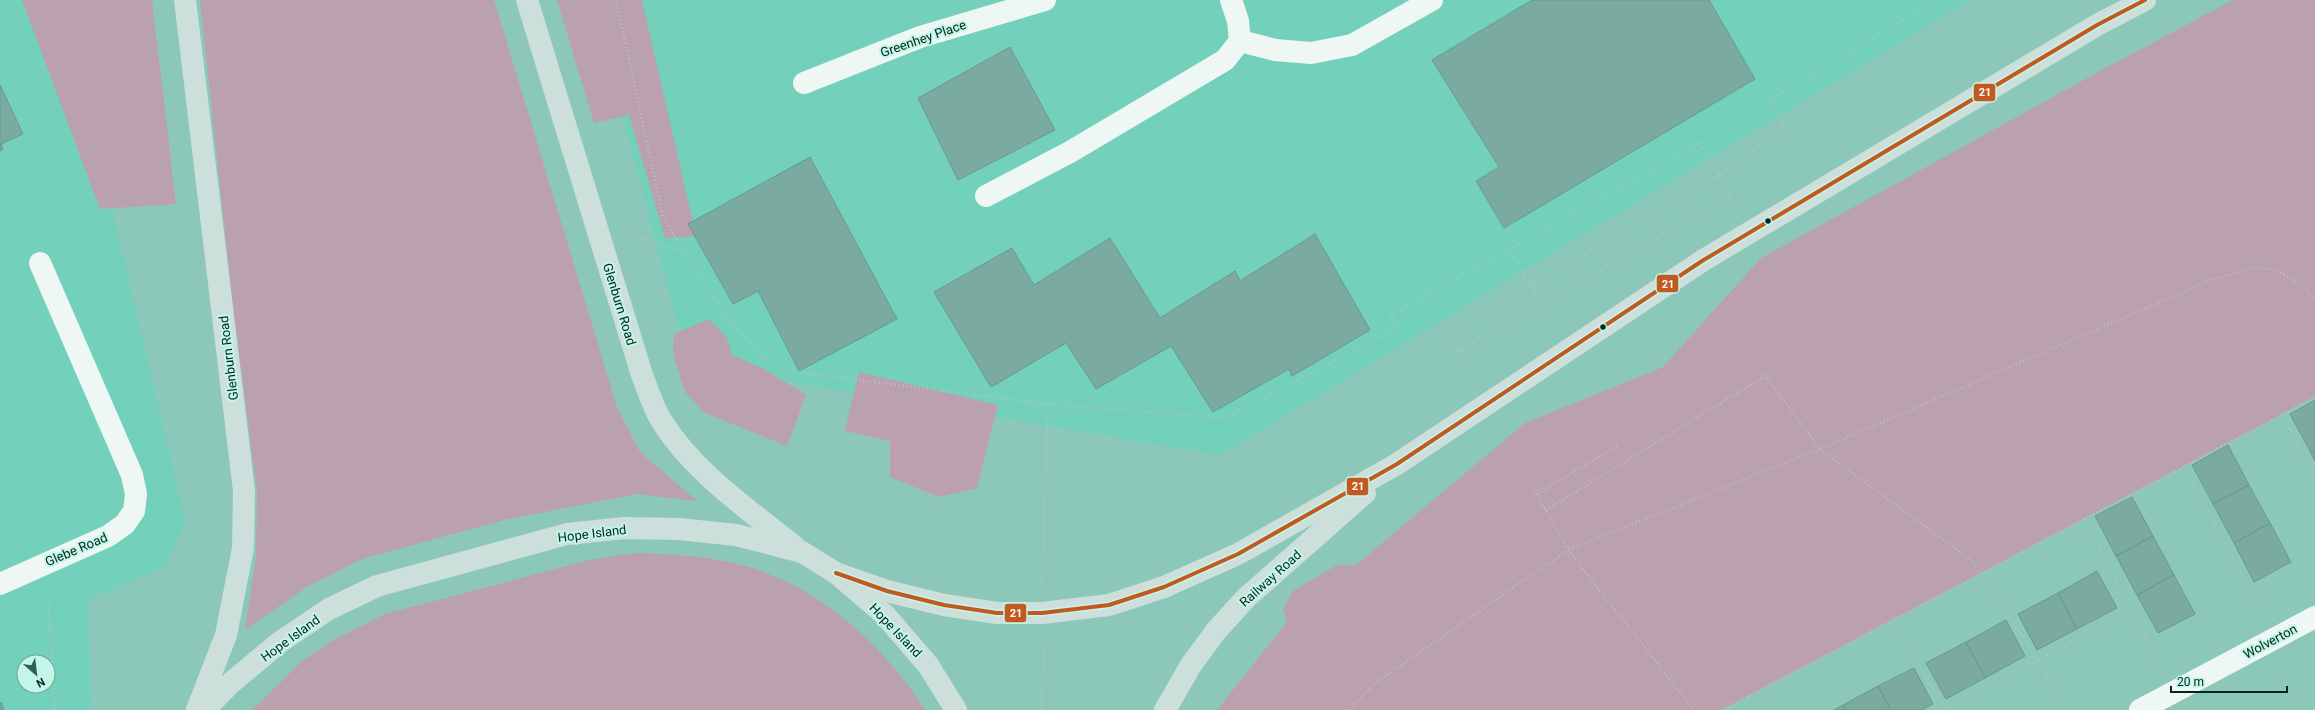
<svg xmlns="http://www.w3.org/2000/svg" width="2315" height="710" font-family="Roboto,sans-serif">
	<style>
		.built { fill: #72d0bb; fill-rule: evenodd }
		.green { fill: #bba0ae }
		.building { fill: #7baba0; stroke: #689a8f }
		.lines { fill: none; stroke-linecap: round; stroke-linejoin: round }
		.path { stroke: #b4c5c2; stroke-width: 2.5; stroke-dasharray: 1 3; stroke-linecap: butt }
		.minor { stroke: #eef7f4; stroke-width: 22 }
		.major { stroke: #cddfda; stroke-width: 22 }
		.bus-1-casing { stroke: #c4f6e8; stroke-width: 7 }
		.bus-1 { stroke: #c25921; stroke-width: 4 }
		.bus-dot { fill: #02271f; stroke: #c4f6e8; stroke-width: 1.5 }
		.labels { text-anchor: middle; stroke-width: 4; stroke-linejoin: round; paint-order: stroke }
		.street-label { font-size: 13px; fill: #02271f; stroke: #c4f6e8 }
		.line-badge { stroke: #c4f6e8; stroke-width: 1.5 }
		.badge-label { font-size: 11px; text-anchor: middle; font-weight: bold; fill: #fff }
	</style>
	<rect width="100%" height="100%" fill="#8cc8b9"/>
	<!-- built -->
	<path class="built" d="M0 0H75L112 208 185 521 165 567 88 599 91 710H0ZM24 662H48V686H24Z
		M592 0H1970L1220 455 688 364Z"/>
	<!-- green -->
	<path class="green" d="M22 0H152L176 204 100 209Z
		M200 0H494L617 407 640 452 697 501 637 494 504 520 362 559 307 587 245 630 256 557 257 492 233 306Z
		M557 0H642L696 236 665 238 629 115 594 123Z
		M2233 0H2315V397L1722 710H1217L1287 622 1283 609 1293 591 1337 565H1356L1525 423 1663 367 1761 258 2102 70Z
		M709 319 727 338 732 355 764 369 806 395 787 446 705 413 685 392 673 354 674 334Z
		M859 372 998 405 977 488 939 497 890 477V441L845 431Z
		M636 553C666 554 695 555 724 561 809 577 880 639 925 710H252L302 661 330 642 385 614 589 560Z"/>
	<!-- building -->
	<path class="building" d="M1532 0H1709L1755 79 1504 228 1476 181 1499 167 1432 60Z
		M1010 47 1055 130 958 180 918 98Z
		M0 85 23 134 1 144 3 149 0 151Z
		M810 157 897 319 799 371 758 291 733 304 688 224Z
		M1315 234 1370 330 1292 376 1289 369 1213 412 1171 346 1096 389 1066 343 991 387 934 292 1012 248 1034 285 1110 238 1160 318 1235 271 1240 281Z
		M2315 400V451L2311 453 2290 414Z
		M2228 445 2249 485 2213 504 2192 465Z
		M2315 451V461L2311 453Z
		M2249 485 2270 523 2234 543 2213 504Z
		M2132 497 2153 536 2116 556 2095 516Z
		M2270 523 2291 562 2254 582 2234 543Z
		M2153 536 2174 575 2137 595 2116 556Z
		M2097 571 2117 608 2077 629 2058 593Z
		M2174 575 2195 614 2158 633 2137 595Z
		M2058 593 2077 629 2037 650 2018 614Z
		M2006 620 2025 656 1985 678 1966 642Z
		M1966 642 1985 678 1946 699 1926 663Z
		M1914 668 1933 704 1922 710H1891L1878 686Z
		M1878 686 1891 710H1846L1843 705Z
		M1 702 4 710H0Z
		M1843 705 1846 710H1834Z"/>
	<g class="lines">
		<!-- path -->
		<path class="path" d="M616 0 663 216 683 251 724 314 769 363 780 370 1048 404 1225 418 1397 328 1390 315 1701 143 1719 175 1448 333 1461 356
			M632 235 683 251
			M1509 249 1541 304 1731 195 1719 175 1784 126 1770 100 1936 0
			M1458 351 1541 304
			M2282 414 2315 477
			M2183 466 2260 610
			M1535 490 1568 550 1694 710
			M1537 494 1619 445
			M1546 510 1765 376 1820 449 1972 561 2038 660 2065 710
			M2084 518 2159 663
			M1042 582 1048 404
			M48 597 55 710
			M1892 621 1946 709
			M2278 671 2298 710
			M1041 710 1044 645
			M1350 710 1372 685 1568 550 1820 449 2211 280C2224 277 2248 267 2260 268 2282 269 2301 284 2315 300
			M1722 710 2315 397
			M1944 710 2131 610"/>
		<!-- minor -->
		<path class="minor" d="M1240 41 1275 50 1311 53 1352 45 1432 0
			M804 83 920 37 1045 0
			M986 196 1070 152 1225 60 1240 41 1238 21 1231 0
			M0 584 108 536 125 524 134 511 136 494 132 475 40 263
			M2140 710 2315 617"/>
		<!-- major -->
		<path class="major" d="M185 0 244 491 243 548 226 635 197 710
			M527 0 642 375C648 390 653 407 661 420 693 472 748 509 795 547
			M836 573 887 591 944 605 997 613H1042L1109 605 1164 587 1238 554 1397 464 1702 261 2097 25 2145 0
			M204 710 232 682 280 642 329 609 377 586 567 534 624 528 679 529 736 535 802 552 836 573 884 614 928 665 956 710
			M1165 710 1191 665 1216 631 1246 598 1365 493"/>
		<!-- bus-1 casing -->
		<g class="bus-1-casing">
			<path id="bus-1" d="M836 573 887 591 944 605 997 613H1042L1109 605 1164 587 1238 554 1397 464 1702 261 2097 25 2145 0"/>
		</g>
		<!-- bus-1 -->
		<use href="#bus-1" class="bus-1"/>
	</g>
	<!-- markers -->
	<g class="bus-dot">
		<circle cx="1768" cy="221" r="3.5"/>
		<circle cx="1603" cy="327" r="3.5"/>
	</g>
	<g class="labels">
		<!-- street labels -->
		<g class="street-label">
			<text transform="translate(923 38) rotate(-19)" y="5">Greenhey Place</text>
			<text transform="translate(620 304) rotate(73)" y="5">Glenburn Road</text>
			<text transform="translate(228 358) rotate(-97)" y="5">Glenburn Road</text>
			<text transform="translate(592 533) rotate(-7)" y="5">Hope Island</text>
			<text transform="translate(76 549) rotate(-23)" y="5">Glebe Road</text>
			<text transform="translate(1270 578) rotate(-42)" y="5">Railway Road</text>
			<text transform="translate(896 630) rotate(46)" y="5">Hope Island</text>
			<text transform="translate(290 638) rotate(-36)" y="5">Hope Island</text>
			<text transform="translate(2270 641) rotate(-28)" y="5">Wolverton</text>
		</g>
	</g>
	<g class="line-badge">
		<rect x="1973" y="83" width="23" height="19" rx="4" fill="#c25921"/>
		<rect x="1656" y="274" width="23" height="19" rx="4" fill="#c25921"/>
		<rect x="1346" y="477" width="23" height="19" rx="4" fill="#c25921"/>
		<rect x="1004" y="603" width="23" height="20" rx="4" fill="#c25921"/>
	</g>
	<g class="badge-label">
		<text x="1985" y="96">21</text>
		<text x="1668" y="288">21</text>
		<text x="1358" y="490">21</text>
		<text x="1016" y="617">21</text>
	</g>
	<!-- north arrow -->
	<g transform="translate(36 674) rotate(152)"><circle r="19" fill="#c4f6e8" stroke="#76a398"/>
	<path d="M0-3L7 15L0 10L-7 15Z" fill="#325f55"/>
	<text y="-6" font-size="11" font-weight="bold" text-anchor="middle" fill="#02271f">N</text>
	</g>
	<!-- scale -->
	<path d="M2171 686v6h116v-6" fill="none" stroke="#02271f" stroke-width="2"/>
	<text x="2177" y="686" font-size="12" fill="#02271f" stroke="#c4f6e8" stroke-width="3" paint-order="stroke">20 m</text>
</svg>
